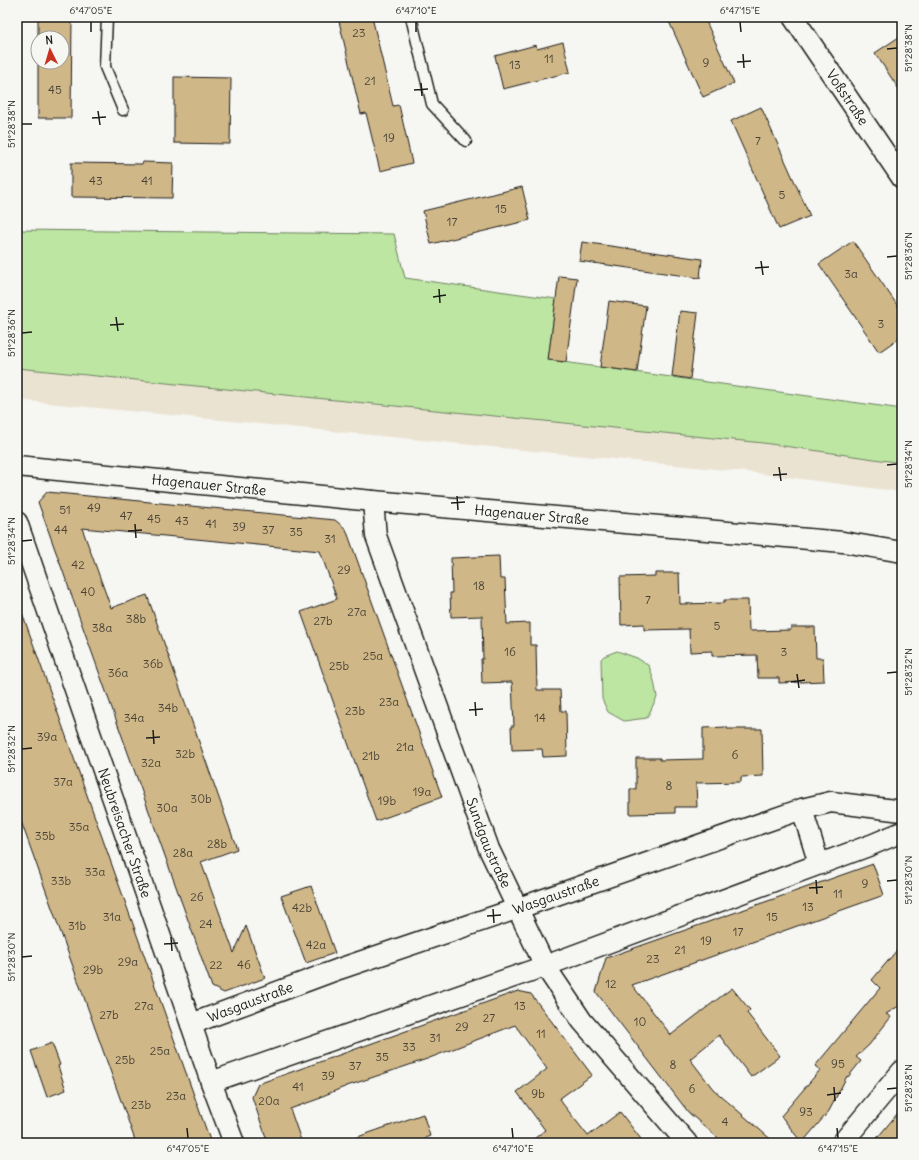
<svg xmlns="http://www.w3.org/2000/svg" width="919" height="1160" font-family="Delius,sans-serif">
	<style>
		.built { fill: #ebe3d2 }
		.green { fill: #bde6a2; stroke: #6c815f }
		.building { fill: #d0b787; stroke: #1c1c1c }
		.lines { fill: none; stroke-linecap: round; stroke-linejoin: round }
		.lane-casing { stroke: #1c1c1c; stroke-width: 13 }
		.street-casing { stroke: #1c1c1c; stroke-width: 23 }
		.lane { stroke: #f6f6f2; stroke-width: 10 }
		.street { stroke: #f6f6f2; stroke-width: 20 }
		.ticks { fill: none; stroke: #1c1c1c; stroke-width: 1.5 }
		.labels { text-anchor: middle; stroke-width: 3; stroke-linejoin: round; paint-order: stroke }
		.number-label { font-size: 12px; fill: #494337 }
		.street-label { font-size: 14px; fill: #1c1c1c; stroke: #f6f6f2 }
		.neatline { fill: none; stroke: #1c1c1c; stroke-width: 1.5 }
		.ticks-label { font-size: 10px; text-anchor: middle; fill: #1c1c1c }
	</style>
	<rect width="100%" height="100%" fill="#f6f6f2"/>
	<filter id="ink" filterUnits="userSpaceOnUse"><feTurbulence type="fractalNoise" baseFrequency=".025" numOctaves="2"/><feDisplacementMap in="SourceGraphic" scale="8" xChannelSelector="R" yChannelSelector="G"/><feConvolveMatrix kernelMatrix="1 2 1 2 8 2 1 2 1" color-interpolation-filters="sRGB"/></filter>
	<g filter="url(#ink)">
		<!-- built -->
		<path class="built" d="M17 368 763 443 902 463V492L756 473 17 400Z"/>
		<!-- green -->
		<path class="green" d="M17 230 394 234 405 278 556 299 548 360 902 409V463L763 443 17 368Z
			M617 651 637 658 649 666 654 681 657 697 647 718 624 721 608 712 602 699 601 659 604 656Z"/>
		<!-- building -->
		<path class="building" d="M38 17H72L71 118H38V62H62V38H38Z
			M338 17H372L393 106 399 105 412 163 380 171 366 113 361 114Z
			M667 17H704L734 83 703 97Z
			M902 35V94L875 53Z
			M563 42 570 72 503 89 495 56 536 45 537 49Z
			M174 77 231 78 230 144 174 143Z
			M761 107 810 216 779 229 731 121Z
			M143 162 173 163 172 198 71 197V163L142 164Z
			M522 187 530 220 431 244 423 211Z
			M853 241 902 312V336L879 352 819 264Z
			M582 242 702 259 700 278 579 261Z
			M559 276 577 278 566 362 548 360Z
			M609 301 646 306 637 372 600 367Z
			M680 311 698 313 690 379 672 376Z
			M47 492 335 520 346 529 442 797 376 821 301 612 337 599 320 551 82 528 111 608 147 595 237 849 201 862 234 953 246 926 265 978 224 993 212 987 38 502Z
			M499 556 500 579H505L507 624 530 623V645H536L537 690H560L561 711H566L567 756 543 757 542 749 512 750 511 726H514L512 682 482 683 481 659H483L482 616 451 617 450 593H452L451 558Z
			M655 573H679L680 604 724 603V600H748L749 631 791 630V627H815L816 658H823L824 681 779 683V678H758L757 655 712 656V651L690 652 689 629 644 630V624L621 625 620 577 655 576Z
			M17 607H20L211 1143H136L130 1126 17 810Z
			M727 727V729H762L763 776 741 777V782L696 783 697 807H675V813L630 814V789H636V758H660V760L703 759V728Z
			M873 864 884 895 632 985 671 1035 732 988 750 1010 747 1013 780 1056 751 1077 719 1035 690 1059 713 1089 775 1143H724L689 1113 596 992 606 958Z
			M311 886 335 953 306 963 281 896Z
			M902 944V1004L886 1014 891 1017 869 1045 856 1057 861 1061 848 1077 847 1076 829 1111 802 1143 781 1116 820 1070 815 1066 880 988 872 980Z
			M518 991 531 994 592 1075 559 1099 588 1136 620 1112 644 1143H529L545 1130 517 1092 547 1069 515 1025 427 1059 347 1086 320 1097 321 1098 290 1109 302 1143H268L252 1097 258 1084Z
			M52 1043 60 1065 58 1066 66 1090 47 1097 31 1051Z
			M902 1108V1143H873Z
			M423 1114 430 1136 425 1138 427 1143H350L349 1140Z"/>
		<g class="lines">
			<!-- lane casing -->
			<g class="lane-casing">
				<path id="lane" d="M107 17 105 67 123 110
					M411 17 432 104 466 141"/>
			</g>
			<!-- street casing -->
			<g class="street-casing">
				<g id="street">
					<path id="s1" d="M793 17 902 178"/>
					<path id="s2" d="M17 466 373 501 843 542 902 552"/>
					<path id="s3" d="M373 501 376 536 489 849 545 966 582 1021 687 1143"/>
					<path id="s4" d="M17 522 211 1082 234 1143"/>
					<path d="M802 809 819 864"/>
					<path id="s5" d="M191 1024 339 969 516 909 802 809 831 802 902 811"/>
					<path d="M211 1082 545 966 871 845 902 832"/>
					<path d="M842 1143 902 1071"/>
				</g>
			</g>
			<!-- lane -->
			<use href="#lane" class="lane"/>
			<!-- street -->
			<use href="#street" class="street"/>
		</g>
	</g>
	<!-- ticks -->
	<path class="ticks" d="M91 22V32M416 22V32M740 22 741 32M887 49 897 48M743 54 744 68M737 62 751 61M421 83 422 96M414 90 428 89M98 111 100 125M92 118 106 117M22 124H32M887 257 897 256M761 261 763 275M755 268 769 267M439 289 440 303M433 297 446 295M116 317 118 331M110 325 124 324M22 333 32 332M887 465 897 464M779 467 781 481M773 475 787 474M457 496 458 510M451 503 465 502M135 524 136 538M128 531 142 530M22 541 32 540M887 673 897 672M797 674 799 688M791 682 805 680M475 702 476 716M469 710 483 709M153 730 154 744M146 738 160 737M22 749 32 748M816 880 817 894M887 881 897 880M809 888 823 887M493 909 494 923M487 916 501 915M171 937 172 951M164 944 178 943M22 957 32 956M834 1087 835 1101M887 1089 897 1088M827 1095 841 1093M187 1128 188 1138M512 1128 513 1138M837 1128 838 1138"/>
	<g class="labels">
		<!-- number labels -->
		<g class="number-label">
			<text x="359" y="37">23</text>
			<text x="549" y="63">11</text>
			<text x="706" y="67">9</text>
			<text x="515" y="69">13</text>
			<text x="370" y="85">21</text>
			<text x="55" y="94">45</text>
			<text x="389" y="142">19</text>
			<text x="758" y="145">7</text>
			<text x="96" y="185">43</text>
			<text x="147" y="185">41</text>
			<text x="782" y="199">5</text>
			<text x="501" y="213">15</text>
			<text x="452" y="226">17</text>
			<text x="851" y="278">3a</text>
			<text x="881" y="328">3</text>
			<text x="94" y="512">49</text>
			<text x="65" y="514">51</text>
			<text x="126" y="520">47</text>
			<text x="154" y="523">45</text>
			<text x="182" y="525">43</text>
			<text x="211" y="528">41</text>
			<text x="239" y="531">39</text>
			<text x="61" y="534">44</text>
			<text x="268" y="534">37</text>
			<text x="296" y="536">35</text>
			<text x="330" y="543">31</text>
			<text x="78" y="569">42</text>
			<text x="344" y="574">29</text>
			<text x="479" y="590">18</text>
			<text x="88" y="596">40</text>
			<text x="648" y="604">7</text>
			<text x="357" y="616">27a</text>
			<text x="136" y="623">38b</text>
			<text x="323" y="625">27b</text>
			<text x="717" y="630">5</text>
			<text x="102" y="632">38a</text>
			<text x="510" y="656">16</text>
			<text x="784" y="656">3</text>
			<text x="373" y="660">25a</text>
			<text x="153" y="668">36b</text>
			<text x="339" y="670">25b</text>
			<text x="118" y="677">36a</text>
			<text x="389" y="706">23a</text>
			<text x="168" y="712">34b</text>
			<text x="355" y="715">23b</text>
			<text x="134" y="722">34a</text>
			<text x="540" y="722">14</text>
			<text x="47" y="741">39a</text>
			<text x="405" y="751">21a</text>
			<text x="185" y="758">32b</text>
			<text x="735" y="759">6</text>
			<text x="371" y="760">21b</text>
			<text x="151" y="767">32a</text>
			<text x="63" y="786">37a</text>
			<text x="669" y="790">8</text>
			<text x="422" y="796">19a</text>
			<text x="201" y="803">30b</text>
			<text x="387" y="805">19b</text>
			<text x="167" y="812">30a</text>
			<text x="79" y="831">35a</text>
			<text x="45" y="840">35b</text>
			<text x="217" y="848">28b</text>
			<text x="183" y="857">28a</text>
			<text x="95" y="876">33a</text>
			<text x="61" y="885">33b</text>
			<text x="865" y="888">9</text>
			<text x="838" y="898">11</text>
			<text x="197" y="901">26</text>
			<text x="808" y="911">13</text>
			<text x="302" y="912">42b</text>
			<text x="112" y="921">31a</text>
			<text x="772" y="921">15</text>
			<text x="206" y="928">24</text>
			<text x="77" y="930">31b</text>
			<text x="738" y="936">17</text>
			<text x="706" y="945">19</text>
			<text x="316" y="949">42a</text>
			<text x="680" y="954">21</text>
			<text x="653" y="963">23</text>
			<text x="128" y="966">29a</text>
			<text x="216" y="969">22</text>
			<text x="244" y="969">46</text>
			<text x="93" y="974">29b</text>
			<text x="611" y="988">12</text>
			<text x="144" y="1010">27a</text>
			<text x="520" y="1010">13</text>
			<text x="109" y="1019">27b</text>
			<text x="489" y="1022">27</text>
			<text x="640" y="1026">10</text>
			<text x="462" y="1031">29</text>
			<text x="541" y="1038">11</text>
			<text x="435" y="1042">31</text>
			<text x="409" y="1051">33</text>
			<text x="160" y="1055">25a</text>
			<text x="382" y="1061">35</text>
			<text x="125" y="1064">25b</text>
			<text x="838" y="1068">95</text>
			<text x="673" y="1069">8</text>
			<text x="355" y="1070">37</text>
			<text x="328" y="1080">39</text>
			<text x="298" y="1091">41</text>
			<text x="692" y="1093">6</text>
			<text x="538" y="1098">9b</text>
			<text x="176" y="1100">23a</text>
			<text x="269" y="1105">20a</text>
			<text x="141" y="1109">23b</text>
			<text x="806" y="1116">93</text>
			<text x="725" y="1126">4</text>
		</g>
		<!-- street labels -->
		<g class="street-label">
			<text dy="5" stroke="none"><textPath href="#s1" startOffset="97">Voßstraße</textPath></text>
			<text dy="5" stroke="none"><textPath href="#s2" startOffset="193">Hagenauer Straße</textPath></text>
			<text dy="5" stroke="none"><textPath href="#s2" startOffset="517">Hagenauer Straße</textPath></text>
			<text dy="5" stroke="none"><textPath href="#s4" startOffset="329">Neubreisacher Straße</textPath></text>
			<text dy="5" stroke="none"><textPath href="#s3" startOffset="362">Sundgaustraße</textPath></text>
			<text dy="5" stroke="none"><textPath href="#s5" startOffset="387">Wasgaustraße</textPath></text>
			<text dy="5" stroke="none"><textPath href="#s5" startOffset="63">Wasgaustraße</textPath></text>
		</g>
	</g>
	<!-- margin -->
	<rect width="919" height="1160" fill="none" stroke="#f6f6f2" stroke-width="44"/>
	<!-- north arrow -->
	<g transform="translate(50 50) rotate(355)"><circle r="19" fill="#f6f6f2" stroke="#9f9f9c"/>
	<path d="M0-3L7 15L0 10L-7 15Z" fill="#c8321e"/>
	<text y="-6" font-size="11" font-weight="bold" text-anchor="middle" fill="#1c1c1c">N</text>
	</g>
	<rect x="22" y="22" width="875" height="1116" class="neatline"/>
	<g class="ticks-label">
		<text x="91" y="14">6°47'05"E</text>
		<text x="416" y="14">6°47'10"E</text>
		<text x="740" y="14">6°47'15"E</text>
		<text transform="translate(908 48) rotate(-90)" y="4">51°28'38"N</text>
		<text transform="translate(11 124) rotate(-90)" y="4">51°28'38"N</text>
		<text transform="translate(908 256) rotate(-90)" y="4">51°28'36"N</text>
		<text transform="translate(11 333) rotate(-90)" y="4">51°28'36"N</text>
		<text transform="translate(908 464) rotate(-90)" y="4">51°28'34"N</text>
		<text transform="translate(11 541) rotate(-90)" y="4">51°28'34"N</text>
		<text transform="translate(908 672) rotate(-90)" y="4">51°28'32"N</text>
		<text transform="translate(11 749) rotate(-90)" y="4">51°28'32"N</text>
		<text transform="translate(908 880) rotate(-90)" y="4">51°28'30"N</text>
		<text transform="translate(11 957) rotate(-90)" y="4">51°28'30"N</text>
		<text transform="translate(908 1088) rotate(-90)" y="4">51°28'28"N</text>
		<text x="188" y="1152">6°47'05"E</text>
		<text x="513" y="1152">6°47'10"E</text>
		<text x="838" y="1152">6°47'15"E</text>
	</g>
</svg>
